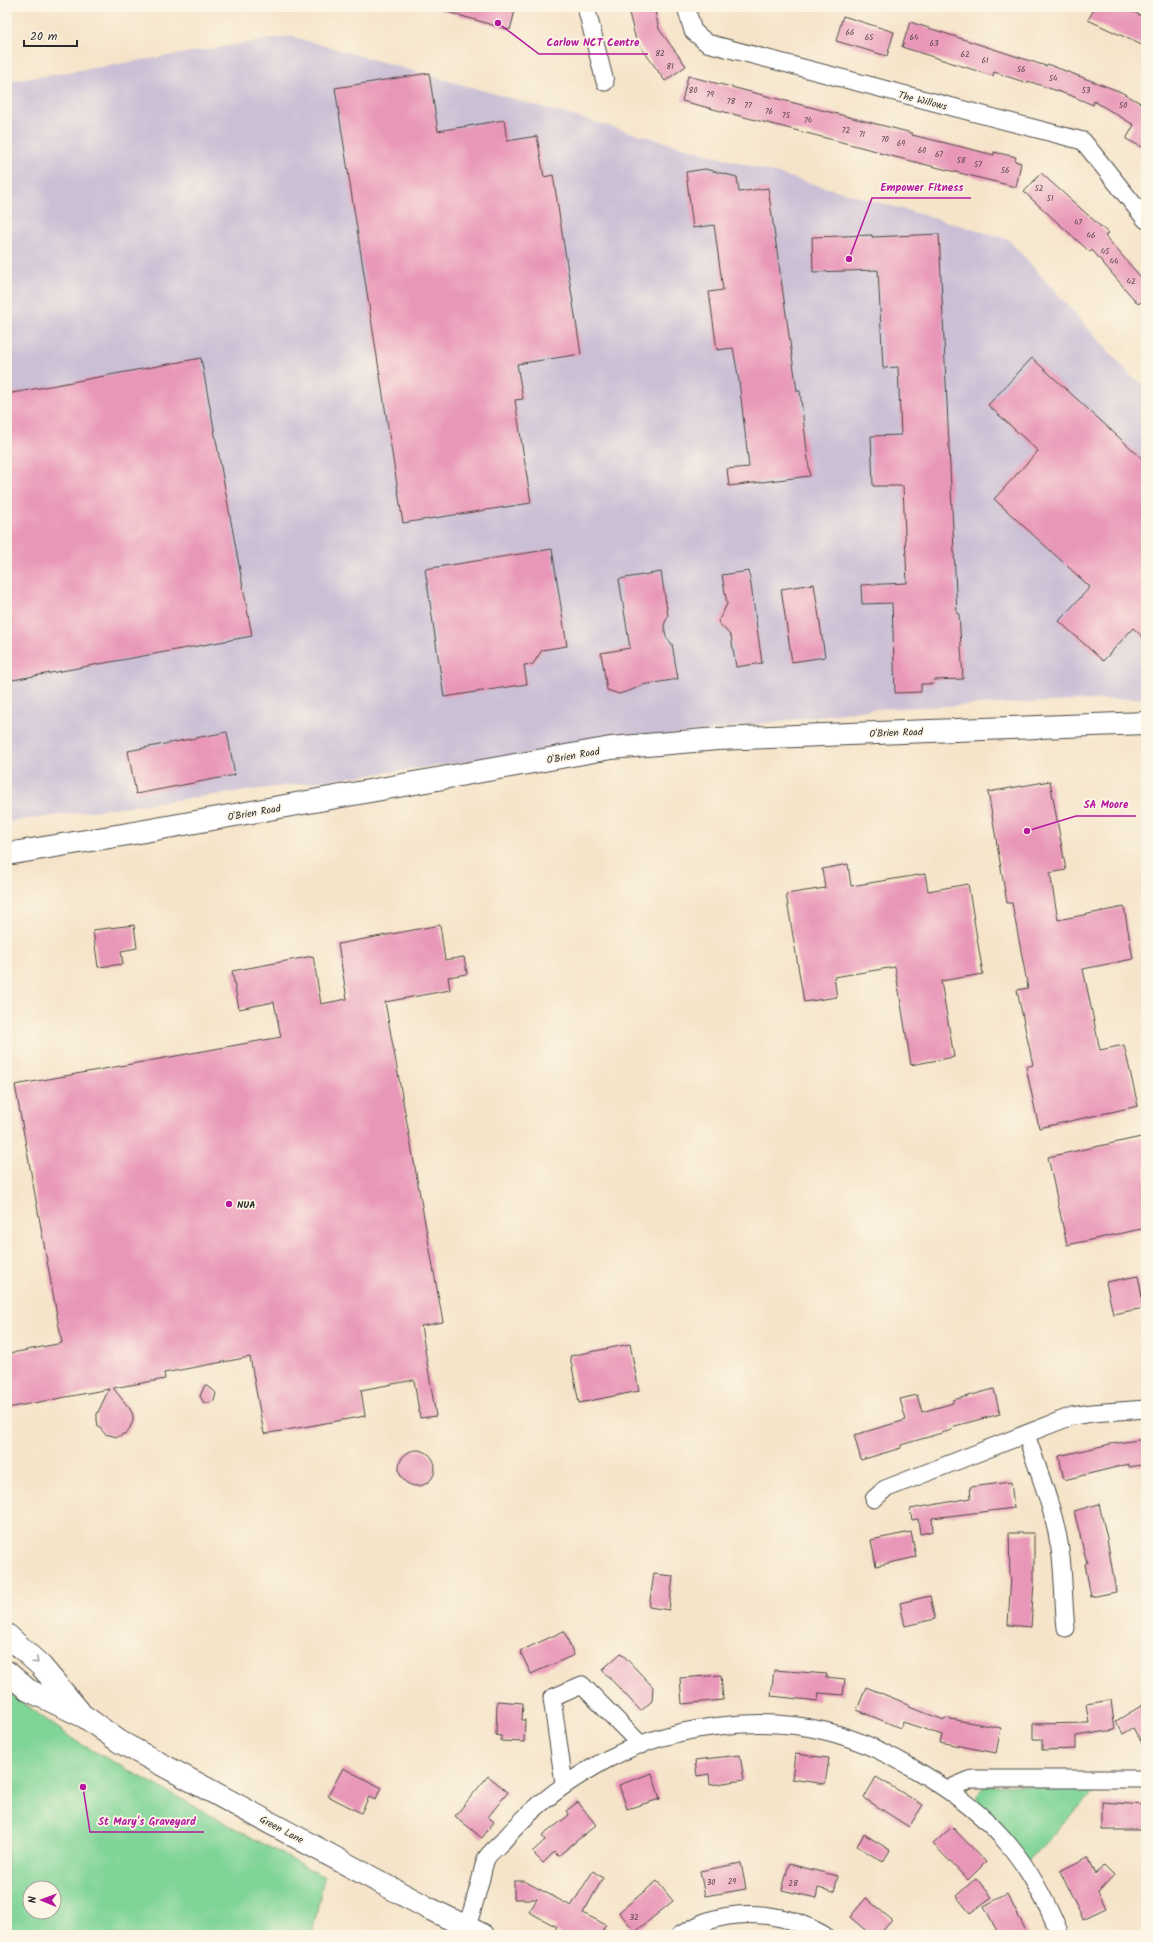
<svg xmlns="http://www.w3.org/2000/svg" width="1153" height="1942" font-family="Kalam,sans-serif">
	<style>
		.industrial { fill: #cbbfd5 }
		.green { fill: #7fd497; stroke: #558061; fill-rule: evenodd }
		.building { fill: #e997b8 }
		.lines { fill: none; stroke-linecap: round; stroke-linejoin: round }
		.street-casing { stroke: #494743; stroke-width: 19 }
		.secondary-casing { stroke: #494743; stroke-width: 24 }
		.primary-casing { stroke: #494743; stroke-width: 24 }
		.street { stroke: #fff; stroke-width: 17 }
		.secondary { stroke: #fff; stroke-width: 22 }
		.primary { stroke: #fff; stroke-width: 22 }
		.oneway { stroke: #a0a0a0 }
		.poi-dot { fill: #b5179e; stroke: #fcf5e5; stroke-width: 1.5 }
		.labels { text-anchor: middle; stroke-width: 3.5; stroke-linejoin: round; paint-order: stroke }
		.number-label { font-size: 8px; fill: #5a464e }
		.street-label { font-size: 10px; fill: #2b2b2b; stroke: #fcf5e5 }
		.poi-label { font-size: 10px; font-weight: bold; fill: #2b2b2b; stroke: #fcf5e5; text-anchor: start }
		.leader { fill: none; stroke: #b5179e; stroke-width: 1.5 }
		.callout-dot { fill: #b5179e; stroke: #fcf5e5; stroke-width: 1.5 }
		.callout-label { font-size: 11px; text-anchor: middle; font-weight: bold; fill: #b5179e; stroke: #fcf5e5; stroke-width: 3.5; stroke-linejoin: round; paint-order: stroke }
	</style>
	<rect width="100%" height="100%" fill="#fcf5e5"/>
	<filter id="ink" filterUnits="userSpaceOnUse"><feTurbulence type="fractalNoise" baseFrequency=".025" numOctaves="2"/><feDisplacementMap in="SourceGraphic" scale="8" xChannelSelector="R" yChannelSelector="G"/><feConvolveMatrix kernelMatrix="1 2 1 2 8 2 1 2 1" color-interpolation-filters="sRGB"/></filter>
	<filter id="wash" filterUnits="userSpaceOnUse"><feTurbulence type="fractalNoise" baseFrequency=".012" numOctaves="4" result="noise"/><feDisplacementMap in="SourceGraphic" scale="16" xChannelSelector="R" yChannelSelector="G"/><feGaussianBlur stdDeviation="0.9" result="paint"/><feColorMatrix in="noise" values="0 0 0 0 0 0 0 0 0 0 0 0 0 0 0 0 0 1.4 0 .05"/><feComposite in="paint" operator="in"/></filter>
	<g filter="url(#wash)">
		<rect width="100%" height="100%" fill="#f5e4c9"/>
		<!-- industrial -->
		<path class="industrial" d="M290 36 1008 239 1130 375 1146 387V698L873 709 7 822V82Z"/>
		<!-- green -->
		<path class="green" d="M7 1691 77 1742 324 1877 312 1935H7ZM30 1888H54V1912H30Z
			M1101 1784 1027 1862 977 1804V1796L984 1786Z"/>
		<g id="blocks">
			<!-- building -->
			<path class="building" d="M445 7H516L510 30 444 11Z
				M636 7H654L659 29 686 66 665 81 636 40 628 9Z
				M1095 7H1124L1146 18V47L1088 20Z
				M843 16 894 32 887 56 836 41Z
				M910 22 1046 66 1047 64 1121 92 1144 105 1146 100V149L1126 139 1134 125 1094 101 1093 105 1072 96 1028 81 1027 83 994 72 993 76 902 47Z
				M429 73 438 131 504 120 507 141 537 136 544 177 553 175 581 354 517 364 523 399 515 400 531 503 403 523 335 88Z
				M688 76 912 133V135L950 144 994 155V152L1016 157 1015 161 1021 163 1016 187 879 153 880 152 682 101Z
				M705 169 737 177 739 192 768 188 797 391H800L810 476 729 486 727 469 749 467 739 381 733 348 717 350 709 292 723 290 714 225 693 228 686 172Z
				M1041 173 1108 233 1105 236 1146 283V299L1138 304 1092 250 1090 252 1024 192Z
				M939 234 957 614 959 613 963 679 933 680 934 684H921V692L895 693 892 603 862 604 861 585 907 583 903 486H873L871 436 901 435 898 367 883 368 878 270 813 272 812 237 872 235V237Z
				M201 358 252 636 7 681V394Z
				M1032 358 1146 462V640L1133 628 1103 661 1059 621 1090 587 994 499 1038 451 988 405Z
				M552 549 567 646 542 650 533 664 524 665 527 684 444 697 425 569Z
				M749 571 762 663 736 667 731 636 718 622 727 604 722 575Z
				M661 572 668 616 664 625 666 637 672 644 678 679 642 685 632 690 619 694 607 690 601 653 630 648 619 579Z
				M814 584 825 657 792 662 781 589Z
				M227 732 235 775 136 794 128 751Z
				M1050 781 1066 870 1050 873 1058 920 1124 907 1133 959 1083 969 1100 1050 1124 1045 1138 1106 1039 1128 1026 1067 1033 1065 1017 990 1028 988 1012 903H1007L988 792Z
				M848 864 851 886 925 874 928 891 968 884 983 974 941 981 954 1057 911 1065 895 967 834 977 837 997 804 1002 786 894 825 888 822 869Z
				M134 925 137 948 121 951 123 964 98 967 93 930Z
				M440 925 445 960 464 957 467 974 448 977 450 990 385 1002 443 1322 421 1326 436 1416 420 1418 414 1380 361 1390 365 1416 264 1434 250 1357 164 1373 165 1379 113 1388 130 1409 133 1415V1421L128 1432 117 1437 105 1434 98 1426 97 1420V1414L109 1389 7 1408V1354L62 1343 15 1085 281 1037 274 1002 239 1009 232 971 313 956 321 1004 347 999 338 944Z
				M1146 1136V1228L1067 1245 1048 1157Z
				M1138 1276 1144 1308 1113 1314 1106 1282Z
				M630 1344 639 1391 579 1403 570 1356Z
				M205 1385 212 1389 216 1393 214 1401 209 1403H204L200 1396Z
				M994 1389 1000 1414 951 1427 952 1430 901 1445V1448L861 1460 854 1435 906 1420 900 1399 917 1395 922 1412 953 1403V1400Z
				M1146 1439V1464L1129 1467V1464L1064 1480 1059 1456 1110 1444Z
				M399 1468a18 18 0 1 1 36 0a18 18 0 1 1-36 0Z
				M1011 1482 1014 1508 932 1518 933 1531 920 1534 918 1519 912 1520 910 1509 971 1498 970 1487Z
				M1099 1504 1107 1538 1116 1592 1091 1597 1085 1564 1087 1563 1074 1511Z
				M911 1532 916 1557 876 1566 871 1540Z
				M1009 1533H1034V1582L1031 1627 1008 1625 1011 1576H1010Z
				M654 1574 673 1576 669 1610 649 1607Z
				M930 1596 935 1619 905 1626 900 1603Z
				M564 1631 574 1655 531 1674 520 1651Z
				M621 1653 653 1687 652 1701 641 1711 602 1670Z
				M774 1670 827 1674 826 1677 845 1679 843 1695 819 1693 818 1701 771 1696Z
				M721 1675 723 1700 682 1704 680 1678Z
				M866 1687 910 1705 909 1707 944 1720 945 1718 1001 1728 996 1753 940 1742 942 1735 903 1722 900 1728 857 1710Z
				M1111 1700 1115 1730 1076 1736V1749L1042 1750V1739H1033V1724L1089 1723 1086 1704Z
				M497 1701 523 1703 522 1720H525L524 1742 501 1741V1736L496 1735Z
				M1146 1703V1750L1133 1728 1123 1734 1116 1721Z
				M795 1754 829 1758 825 1784 792 1779Z
				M740 1755 744 1780 710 1785 709 1774 697 1776 695 1760Z
				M343 1768 382 1788 375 1800 369 1797 361 1813 328 1796Z
				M652 1773 660 1799 627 1809 619 1785Z
				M488 1776 508 1792 488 1817 494 1822 482 1838 455 1816Z
				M876 1777 923 1805 909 1827 864 1798Z
				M578 1802 596 1825 558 1856 554 1852 543 1863 532 1852 545 1840 542 1836 569 1815 566 1811Z
				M1102 1802 1146 1805V1830H1102Z
				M952 1827 986 1862 968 1880 933 1844Z
				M864 1834 890 1850 883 1862 857 1846Z
				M1088 1857 1096 1874 1104 1865 1114 1875 1098 1892 1106 1908 1083 1919 1060 1871Z
				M741 1863 746 1889 705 1896 700 1871Z
				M789 1864 838 1876 834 1892 818 1888 816 1898 782 1890Z
				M593 1871 603 1878 583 1913 606 1925 600 1935H562L554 1931 557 1927 529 1912 537 1899H514V1881H524L571 1906Z
				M976 1878 992 1897 970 1913 956 1896Z
				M657 1881 673 1901 635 1932 619 1912Z
				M1007 1894 1021 1921 1028 1935H999L984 1906Z
				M866 1898 892 1920 879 1935H871L850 1917Z"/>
		</g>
	</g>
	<g filter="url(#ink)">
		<use href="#blocks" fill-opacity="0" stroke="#494743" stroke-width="1"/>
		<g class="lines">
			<!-- street casing -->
			<g class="street-casing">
				<path id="street" d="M586 7 605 82
					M686 7 693 31 707 43 1083 141 1146 220
					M1026 1434C1038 1471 1054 1509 1060 1549 1064 1575 1063 1602 1066 1628
					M874 1499 885 1489 1072 1416 1092 1413 1146 1409
					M564 1784 552 1698 582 1685 641 1745
					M948 1789 972 1779H1146
					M467 1926C472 1912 476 1897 480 1882 482 1875 483 1866 486 1859 489 1853 497 1847 502 1842 526 1814 553 1791 585 1772 594 1767 603 1761 612 1757 672 1726 759 1715 825 1731 859 1739 891 1755 921 1773 953 1792 984 1815 1008 1844 1030 1870 1047 1903 1060 1935
					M680 1935C688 1931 696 1926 705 1922 743 1908 789 1914 824 1935"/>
			</g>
			<!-- secondary casing -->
			<g class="secondary-casing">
				<path id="secondary" d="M7 1635 41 1666 79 1711
					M7 1672 28 1690 85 1717 120 1742 426 1907 483 1935"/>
			</g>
			<!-- primary casing -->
			<g class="primary-casing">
				<path id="primary" d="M7 854 128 834 611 748 717 739 1146 723"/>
			</g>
			<!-- street -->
			<use href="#street" class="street"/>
			<!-- secondary -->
			<use href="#secondary" class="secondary"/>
			<!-- primary -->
			<use href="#primary" class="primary"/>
		</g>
		<!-- one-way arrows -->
		<defs><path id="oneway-chevron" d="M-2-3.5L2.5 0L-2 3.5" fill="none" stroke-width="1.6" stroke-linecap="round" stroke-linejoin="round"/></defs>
		<use class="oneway" href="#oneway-chevron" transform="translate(36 1661) rotate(42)"/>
	</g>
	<!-- markers -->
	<circle class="poi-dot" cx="229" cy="1204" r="4"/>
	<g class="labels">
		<!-- number labels -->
		<g class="number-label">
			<text x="850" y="35">66</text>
			<text x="869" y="40">65</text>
			<text x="914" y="40">64</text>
			<text x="934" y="46">63</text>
			<text x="660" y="56">82</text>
			<text x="965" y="57">62</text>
			<text x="985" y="63">61</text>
			<text x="670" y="69">81</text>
			<text x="1021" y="72">56</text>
			<text x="1053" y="81">54</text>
			<text x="693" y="93">80</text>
			<text x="1086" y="93">53</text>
			<text x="710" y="97">79</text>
			<text x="731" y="104">78</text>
			<text x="748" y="108">77</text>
			<text x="1123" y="108">50</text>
			<text x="769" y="114">76</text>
			<text x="786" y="118">75</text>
			<text x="808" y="123">74</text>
			<text x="846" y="133">72</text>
			<text x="862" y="137">71</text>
			<text x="885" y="142">70</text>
			<text x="901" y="146">69</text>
			<text x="922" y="153">60</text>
			<text x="939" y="157">67</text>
			<text x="961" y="163">58</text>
			<text x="978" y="167">57</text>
			<text x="1005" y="173">56</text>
			<text x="1039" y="191">52</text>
			<text x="1050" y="201">51</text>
			<text x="1078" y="225">47</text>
			<text x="1091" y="238">46</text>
			<text x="1105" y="254">45</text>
			<text x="1114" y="264">44</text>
			<text x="1131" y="284">42</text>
			<text x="732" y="1884">29</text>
			<text x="711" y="1885">30</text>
			<text x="793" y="1886">28</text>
			<text x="634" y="1920">32</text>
		</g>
		<!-- street labels -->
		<g class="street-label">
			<text transform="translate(923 100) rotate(14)" y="4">The Willows</text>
			<text transform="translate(896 732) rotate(-2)" y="4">O'Brien Road</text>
			<text transform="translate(573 755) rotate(-10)" y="4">O'Brien Road</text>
			<text transform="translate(254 812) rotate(-10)" y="4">O'Brien Road</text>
			<text transform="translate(282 1829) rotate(28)" y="4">Green Lane</text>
		</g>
		<!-- poi labels -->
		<g class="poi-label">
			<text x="237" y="1208">NUA</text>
		</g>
	</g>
	<!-- callouts -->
	<path class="leader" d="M498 23L539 54H648M849 259L872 198H971M1027 831L1076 816H1136M83 1787L90 1832H204"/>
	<g class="callout-dot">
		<circle cx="498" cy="23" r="4"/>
		<circle cx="849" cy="259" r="4"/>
		<circle cx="1027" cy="831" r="4"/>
		<circle cx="83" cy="1787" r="4"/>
	</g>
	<g class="callout-label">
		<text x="593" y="46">Carlow NCT Centre</text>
		<text x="922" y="191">Empower Fitness</text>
		<text x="1106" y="808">SA Moore</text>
		<text x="147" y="1825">St Mary's Graveyard</text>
	</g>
	<!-- margin -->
	<rect width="1153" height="1942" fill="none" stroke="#fcf5e5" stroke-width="24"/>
	<!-- north arrow -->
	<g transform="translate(42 1900) rotate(271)"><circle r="19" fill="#fcf5e5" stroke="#a8a49b"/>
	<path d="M0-3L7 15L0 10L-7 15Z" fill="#b5179e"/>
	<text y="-6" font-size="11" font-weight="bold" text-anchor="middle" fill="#2b2b2b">N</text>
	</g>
	<!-- scale -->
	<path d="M24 40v6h53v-6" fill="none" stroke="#2b2b2b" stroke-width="2"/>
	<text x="30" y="40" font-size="12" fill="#2b2b2b" stroke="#fcf5e5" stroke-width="3" paint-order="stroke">20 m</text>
</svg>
